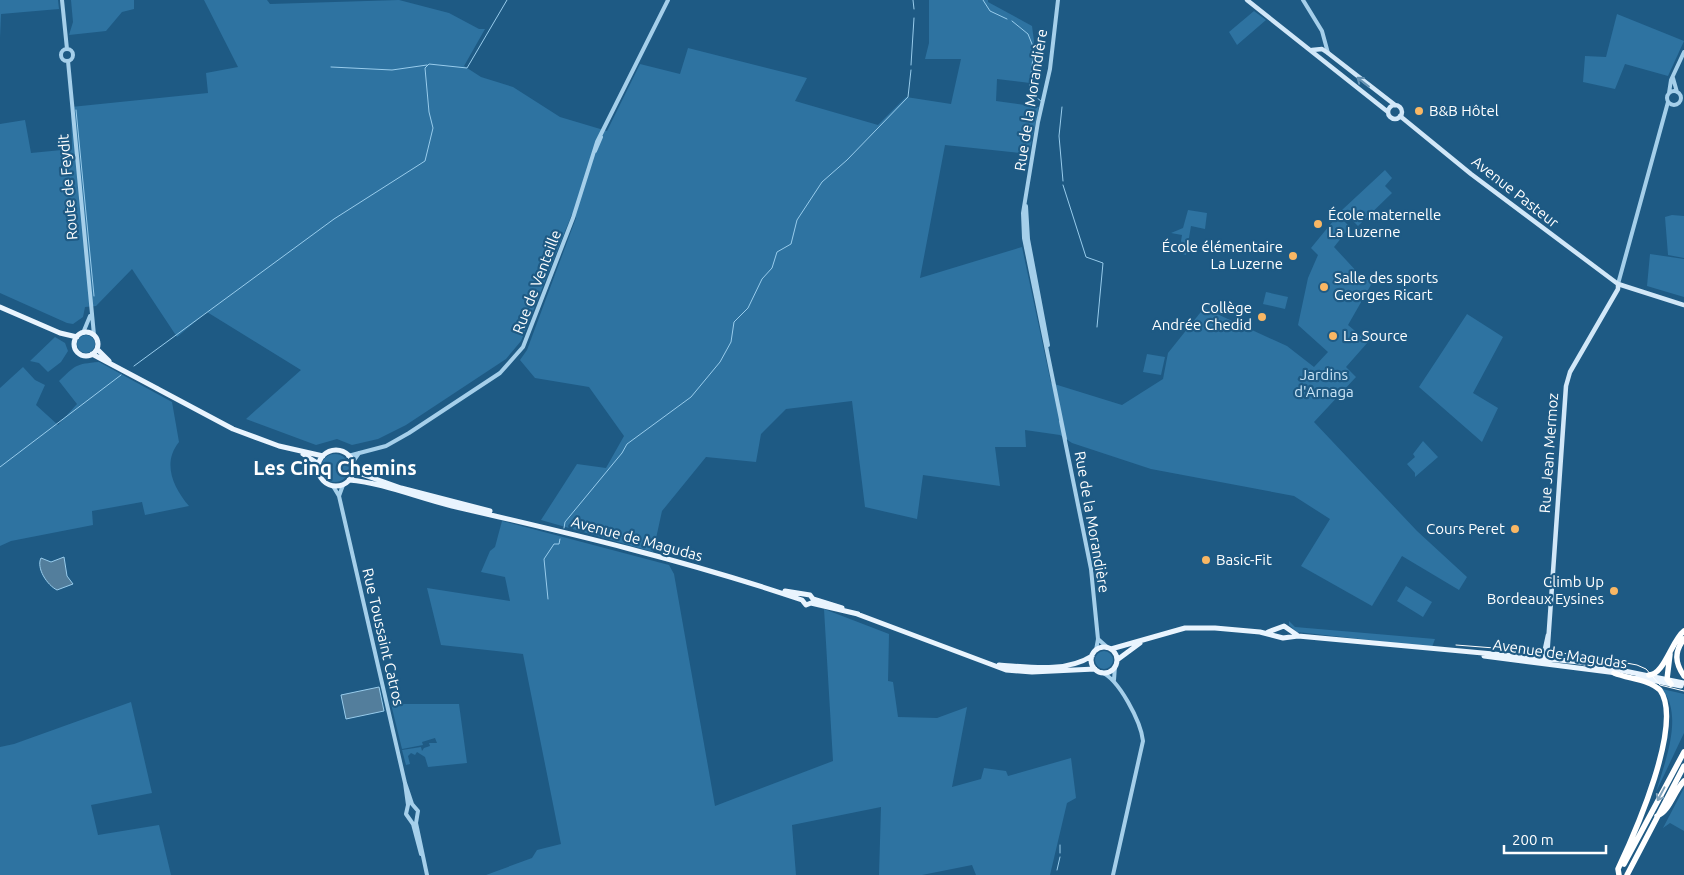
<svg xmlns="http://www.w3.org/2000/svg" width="1684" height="875" font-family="Ubuntu,sans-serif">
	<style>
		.green { fill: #2e73a1 }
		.water { fill: #537e9c; stroke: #98ccec }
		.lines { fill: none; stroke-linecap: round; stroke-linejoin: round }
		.stream { stroke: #98ccec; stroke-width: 1 }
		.tertiary { stroke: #a5cfea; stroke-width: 4 }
		.secondary { stroke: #d1e7f8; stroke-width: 4.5 }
		.primary { stroke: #e9f4fe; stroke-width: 5 }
		.motorway { stroke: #fff; stroke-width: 5.5 }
		.tram { stroke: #fff; stroke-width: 1 }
		.oneway { stroke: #6692b2 }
		.oneway2 { stroke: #83a4bb }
		.poi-dot { fill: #f9b764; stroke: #1e5a84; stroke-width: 2 }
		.labels { text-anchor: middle; stroke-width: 4.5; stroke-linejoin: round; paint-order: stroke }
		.street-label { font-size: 15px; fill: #fff; stroke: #1e5a84 }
		.poi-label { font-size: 15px; fill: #fff; stroke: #1e5a84; text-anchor: start }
		.park-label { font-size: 15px; fill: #cae5f7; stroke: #1e5a84 }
		.district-label { font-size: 20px; font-weight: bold; fill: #fff; stroke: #1e5a84 }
	</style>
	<rect width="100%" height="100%" fill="#1e5a84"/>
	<!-- green -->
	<path class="green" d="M0 0H58L59 9 1 14 0 38Z
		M71 0H134V9L122 12 106 31 69 35 73 22Z
		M204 0H267L270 4 399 0 449 13 479 29H485L464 66 481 77 513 87 560 117 607 131 640 64 680 74 688 48 807 78 795 101 878 125 906 97 951 104 961 59H925L929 43V0H988V2L1032 26 1034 41 1030 83 997 79 996 101 1039 107 1029 154 945 145 920 278 1022 247 1051 383 1122 405 1163 379 1168 353 1204 308 1287 346 1314 367 1328 352 1298 325 1308 278 1318 255 1311 248 1338 215 1350 227 1334 247 1359 274 1372 283 1348 325 1368 342 1346 367 1356 377 1314 422 1417 531 1467 577 1459 590 1402 556 1372 606 1301 566 1330 519 1294 496 1151 469 1072 443 1060 435 1025 430 1026 447H995L1000 486 923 475 917 519 865 507 852 401 786 409 761 434 756 462 706 457 662 511 653 552 541 520 577 464 606 468 624 436 589 387 535 378 520 360 527 350 576 218 572 214 521 341 506 359 406 425 378 439 352 445 337 439 316 445 246 419 301 370 207 312 177 337 132 269 96 306 85 307 83 317 73 324 67 323 0 293V124L25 120 31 153 72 149 71 107 208 93 206 73 238 67Z
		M1254 11 1266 20 1237 45 1229 32Z
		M1617 14 1684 41 1668 76 1625 64 1615 89 1583 82 1585 56 1606 57Z
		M1385 170 1392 178 1385 186 1392 193 1358 226 1342 210Z
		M1188 210 1207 213 1205 229 1191 226 1186 255 1179 253 1182 235 1171 233 1183 228Z
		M1672 215 1684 216V258L1668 255 1665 217Z
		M1650 254 1684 259V297L1647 286Z
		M1266 292 1288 297 1285 309 1263 304Z
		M1467 314 1503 337 1473 393 1498 408 1482 442 1419 387Z
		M77 344a9 9 0 1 1 18 0a9 9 0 1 1-18 0Z
		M55 337 65 343 68 351 61 362 48 372 39 363 30 361Z
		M1147 354 1165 357 1161 375 1143 372Z
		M99 362 172 402 179 442C162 463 173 487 189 506L145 515 142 502 92 511 93 525 11 541 0 546V388L23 367 35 380 45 385 36 405 58 425 77 404 59 381C76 365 75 364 99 362Z
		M1423 441 1438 457 1415 477V473L1407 464 1415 457 1413 454Z
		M321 468a14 14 0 1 1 28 0a14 14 0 1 1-28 0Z
		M502 521 669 565 674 574 715 806 833 761 824 609 889 634 888 681 893 682 898 717 937 718 967 707 952 787 981 779 984 768 1006 771 1008 776 1071 758 1076 798 1067 803 1050 875H976L972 865 922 875H879L881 807 792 825 796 875H486L532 858 537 850 561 844 523 654 441 645 427 588 510 601 505 577 481 572 490 551 495 547Z
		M1406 586 1432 602 1423 617 1397 601Z
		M1289 621 1295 627 1435 639 1432 647 1297 632 1289 625Z
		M1095 660a9 9 0 1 1 18 0a9 9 0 1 1-18 0Z
		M1662 689 1684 694V733L1656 792C1665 762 1684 715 1662 689Z
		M131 702 152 793 91 805 98 835 159 825 171 875H0V747L14 744Z
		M391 704H459L467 763 428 767 425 757 417 752 415 755 411 753 408 756 410 764 406 765 402 750 421 747 422 751 424 748 430 746 429 743H437L435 738 422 742 423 745 402 749Z
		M1684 788V831L1670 823 1663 828Z"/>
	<!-- water -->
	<path class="water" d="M64 557 67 576 73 584 57 590C47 585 36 568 41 558L51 562Z
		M379 687 384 711 346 719 341 695Z"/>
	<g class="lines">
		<!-- stream -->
		<path class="stream" d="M913 0 914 9
			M983 0 990 11 1007 19
			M1012 21 1028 34 1034 49 1029 91 1042 102
			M911 65 914 18
			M331 67 392 70 427 65
			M1062 107 1059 136 1063 181
			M76 110 94 296
			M1063 185 1086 257 1103 263 1097 327
			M134 366 334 219 425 161 433 128 429 112 425 68 429 64 467 68 507 0
			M0 467 121 375
			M564 528 565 522 622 453 627 444 691 397 720 362 731 342 734 322 748 308 762 279 772 268 777 252 791 244 797 220 822 182 847 160 908 97 911 70
			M548 599 544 559 554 544H559L560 539
			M1060 845V853
			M1057 870 1060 857"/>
		<!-- tertiary -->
		<path class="tertiary" d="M62 0 67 49
			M1058 0 1050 69 1038 122 1023 213 1024 238 1065 439
			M1303 0 1322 31 1328 53
			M61 55a6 6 0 1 1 12 0a6 6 0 1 1-12 0Z
			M68 61 94 335
			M1673 78 1677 92
			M1667 98a7 7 0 1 1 14 0a7 7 0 1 1-14 0Z
			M1669 93 1671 80 1684 52
			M595 151 601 137
			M1026 206 1028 239 1048 345
			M1618 284 1668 102
			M83 333 90 316
			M1061 421 1091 569 1098 639 1096 650
			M348 456 386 446 409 433 500 373 523 347 573 218 597 142 668 0
			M352 463 359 453
			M333 486 339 496 405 783 412 804 418 811 416 823 427 875
			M339 496 343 485
			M1098 639 1107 647
			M1101 672C1119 679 1141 722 1143 741L1113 875
			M1114 680 1115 666
			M405 783 408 805 406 814 413 824 421 854"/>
		<!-- secondary -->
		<path class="secondary" d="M1247 0 1388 112
			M1312 50 1322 49 1328 53 1395 105
			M1388 112a7 7 0 1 1 14 0a7 7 0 1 1-14 0Z
			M1400 116 1471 174 1618 284 1684 305
			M1543 658 1548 635
			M1547 658 1566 386 1570 372 1618 289V284"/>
		<!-- primary -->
		<path class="primary" d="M0 307 60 333 77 337
			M74 344a12 12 0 1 1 24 0a12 12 0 1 1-24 0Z
			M97 349 109 361
			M92 354 158 389
			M156 388 233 429 279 446 323 456
			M318 468a18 18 0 1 1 36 0a18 18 0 1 1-36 0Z
			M303 454 319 464
			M353 471 401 488 490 511
			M349 480C384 483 418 498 452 506 569 533 688 561 802 600L806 605 811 603 858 614
			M785 591 810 595 813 599 842 608
			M857 614 1006 670 1032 672 1095 669
			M1268 632 1284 626 1297 635
			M1091 660a13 13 0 1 1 26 0a13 13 0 1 1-26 0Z
			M1111 649 1185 628H1215L1260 632 1283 638 1298 636 1580 662 1684 683
			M1484 656 1617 673
			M1117 660 1140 643
			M999 665C1029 667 1065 673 1092 656
			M1637 677 1681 686"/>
		<!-- motorway -->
		<path class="motorway" d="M1684 639C1674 652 1675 663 1684 676
			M1670 654 1667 679 1671 684
			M1614 673C1629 679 1648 679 1660 690 1684 723 1635 833 1618 869L1619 875
			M1649 675C1664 675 1672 640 1684 631
			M1657 816C1670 811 1674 791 1684 781
			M1624 864 1684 752
			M1627 875 1684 766"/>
		<!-- tram -->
		<path class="tram" d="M1456 645 1584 655 1637 665 1646 669 1660 685 1684 691"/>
	</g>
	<!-- one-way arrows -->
	<defs><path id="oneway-shaft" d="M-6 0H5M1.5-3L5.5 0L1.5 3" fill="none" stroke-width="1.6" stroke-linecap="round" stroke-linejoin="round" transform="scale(1.25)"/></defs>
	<use class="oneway" href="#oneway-shaft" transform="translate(1363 82) rotate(-142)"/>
	<use class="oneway2" href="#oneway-shaft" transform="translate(1661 794) rotate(118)"/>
	<!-- markers -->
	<g class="poi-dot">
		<circle cx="1419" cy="111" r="5"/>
		<circle cx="1318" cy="224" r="5"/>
		<circle cx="1293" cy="256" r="5"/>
		<circle cx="1324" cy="287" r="5"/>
		<circle cx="1262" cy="317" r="5"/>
		<circle cx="1333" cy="336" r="5"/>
		<circle cx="1515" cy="529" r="5"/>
		<circle cx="1206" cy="560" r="5"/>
		<circle cx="1614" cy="591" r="5"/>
	</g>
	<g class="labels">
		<!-- street labels -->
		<g class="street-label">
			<text transform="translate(1031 100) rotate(-81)" y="5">Rue de la Morandière</text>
			<text transform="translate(68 187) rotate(-95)" y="5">Route de Feydit</text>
			<text transform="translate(1515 192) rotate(38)" y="5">Avenue Pasteur</text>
			<text transform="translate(537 282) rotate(-69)" y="5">Rue de Venteille</text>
			<text transform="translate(1549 453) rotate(-86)" y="5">Rue Jean Mermoz</text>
			<text transform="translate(1092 522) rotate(80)" y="5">Rue de la Morandière</text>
			<text transform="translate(637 539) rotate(15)" y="5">Avenue de Magudas</text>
			<text transform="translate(383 637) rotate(77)" y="5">Rue Toussaint Catros</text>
			<text transform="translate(1560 654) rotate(8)" y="5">Avenue de Magudas</text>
		</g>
		<!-- poi labels -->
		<g class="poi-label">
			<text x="1429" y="116">B&amp;B Hôtel</text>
			<text x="1328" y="220">École maternelle<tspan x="1328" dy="17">La Luzerne</tspan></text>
			<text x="1283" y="252" text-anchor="end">École élémentaire<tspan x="1283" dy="17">La Luzerne</tspan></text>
			<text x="1334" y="283">Salle des sports<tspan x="1334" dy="17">Georges Ricart</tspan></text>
			<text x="1252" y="313" text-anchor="end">Collège<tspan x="1252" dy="17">Andrée Chedid</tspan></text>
			<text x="1343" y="341">La Source</text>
			<text x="1505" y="534" text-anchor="end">Cours Peret</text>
			<text x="1216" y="565">Basic-Fit</text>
			<text x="1604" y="587" text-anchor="end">Climb Up<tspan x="1604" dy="17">Bordeaux Eysines</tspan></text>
		</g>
		<!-- park labels -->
		<g class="park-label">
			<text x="1324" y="380">Jardins<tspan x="1324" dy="17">d'Arnaga</tspan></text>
		</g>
		<!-- district labels -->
		<g class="district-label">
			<text x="335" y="475">Les Cinq Chemins</text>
		</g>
	</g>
	<!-- scale -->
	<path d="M1504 845v8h102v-8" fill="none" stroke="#ffffff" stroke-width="2.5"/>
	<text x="1512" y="845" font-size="15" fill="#ffffff" stroke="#1e5a84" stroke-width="4" paint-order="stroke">200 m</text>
</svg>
